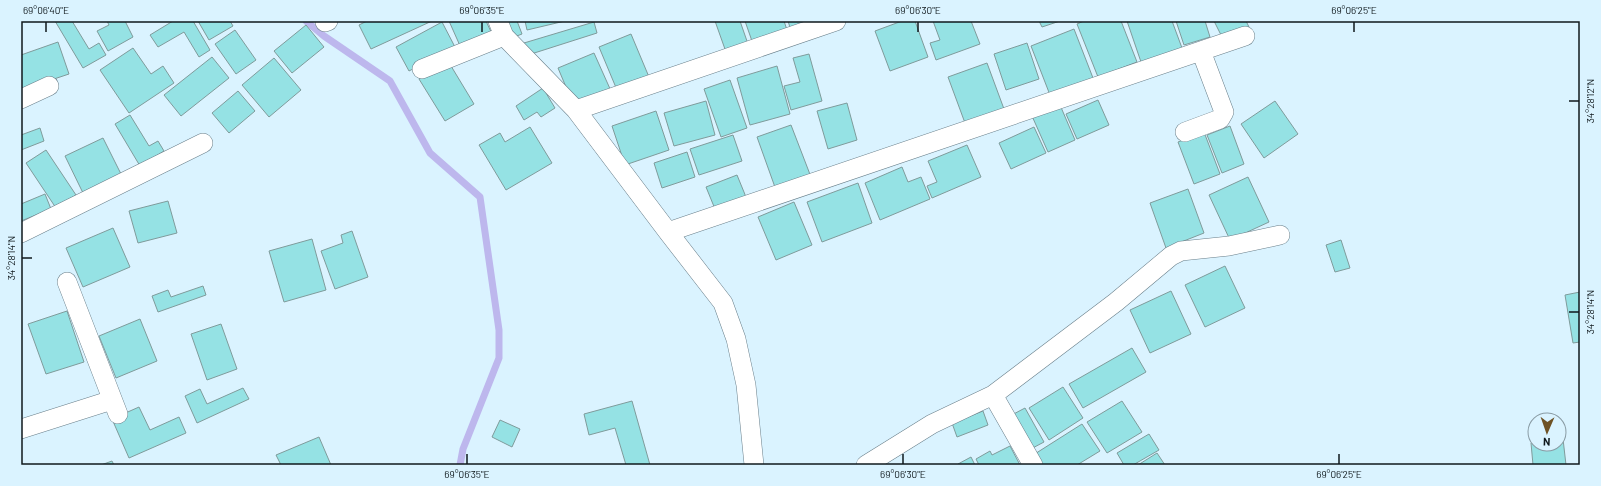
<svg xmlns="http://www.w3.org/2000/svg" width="1601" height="486" font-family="Barlow,sans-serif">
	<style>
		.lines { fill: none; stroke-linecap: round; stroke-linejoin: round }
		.stream { stroke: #bdb7ed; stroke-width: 7 }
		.building { fill: #95e2e4; stroke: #7f9b9b }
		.street-casing { stroke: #697f8a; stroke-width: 20 }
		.street { stroke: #fff; stroke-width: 19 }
		.ticks { fill: none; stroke: #0f181c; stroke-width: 1.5 }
		.neatline { fill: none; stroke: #0f181c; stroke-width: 1.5 }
		.ticks-label { font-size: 10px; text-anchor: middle; fill: #0f181c }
	</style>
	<rect width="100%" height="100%" fill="#daf3ff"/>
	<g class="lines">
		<!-- stream -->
		<path class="stream" d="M306 21 324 36 390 81 430 153 480 197 499 330V358L463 449 460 465"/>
	</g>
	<!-- building -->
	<path class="building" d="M55 21H72L89 49 99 43 106 55 83 68Z
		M107 21H125L133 37 108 51 97 31 109 25Z
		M173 21H193L210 50 199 57 184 32 158 47 150 35Z
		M198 21H230L233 26 209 40Z
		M367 21H432L371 49 359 25Z
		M449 21H486L492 34 461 48Z
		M501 21H517L522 34 509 39Z
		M525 21H565L527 30Z
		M715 21H740L748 44 726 52Z
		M745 21H784L788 33 753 44Z
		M788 21H827L792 34Z
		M902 21H915L928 57 890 71 875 31Z
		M933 21H971L980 44 936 60 930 43 940 40Z
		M1039 21H1060L1042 27Z
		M1084 21H1121L1137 62 1098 77 1077 24Z
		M1127 21H1172L1182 48 1141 62Z
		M1176 21H1205L1210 37 1184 45Z
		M1214 21H1246L1249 27 1223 39Z
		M442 22 455 47 409 71 396 47Z
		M594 22 597 33 528 55 524 43Z
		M306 25 324 47 292 73 274 51Z
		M1074 29 1093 78 1050 95 1031 46Z
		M235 30 256 60 236 74 215 44Z
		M631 34 649 77 617 90 599 47Z
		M58 42 69 74 21 90V55Z
		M1027 43 1039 79 1006 90 994 54Z
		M133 48 151 74 163 66 174 83 129 113 100 70Z
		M594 53 611 91 574 106 558 68Z
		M809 54 822 101 791 110 784 86 800 82 793 58Z
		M212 57 229 78 181 116 164 95Z
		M274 58 301 90 269 117 242 85Z
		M448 61 474 104 445 121 419 79Z
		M987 63 1004 109 965 123 948 77Z
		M777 66 790 114 750 125 737 78Z
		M730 80 747 128 721 137 704 89Z
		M543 88 555 108 541 117 537 112 524 120 516 106Z
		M238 91 255 111 229 133 212 113Z
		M1098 100 1109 125 1077 139 1066 114Z
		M706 101 715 135 674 146 664 113Z
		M1275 101 1298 134 1264 158 1241 124Z
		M847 103 857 140 828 149 817 111Z
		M1060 105 1075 140 1048 152 1032 116Z
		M656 111 669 150 625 165 612 126Z
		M130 115 149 146 158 141 164 151 140 166 115 124Z
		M791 125 811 177 776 190 757 137Z
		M1230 126 1244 164 1222 173 1207 135Z
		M530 127 552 163 506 190 479 145 500 133 505 142Z
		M1034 127 1046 153 1011 169 999 143Z
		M40 128 44 141 21 150V135Z
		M1204 132 1220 174 1194 184 1178 142Z
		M733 135 742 161 699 175 690 149Z
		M103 138 121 174 83 193 65 156Z
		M967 145 981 177 932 198 927 186 937 182 928 161Z
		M46 150 76 195 56 208 26 163Z
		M687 152 695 177 662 188 654 163Z
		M902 167 908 182 921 177 930 199 880 220 865 183Z
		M737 175 746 197 715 209 706 187Z
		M1248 177 1269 222 1230 240 1209 195Z
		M858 183 872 223 822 242 807 202Z
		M1188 189 1204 233 1166 248 1150 203Z
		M45 194 51 209 21 221V204Z
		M168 201 177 233 138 243 129 211Z
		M794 202 812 245 776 260 758 217Z
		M113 228 130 267 83 287 66 248Z
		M352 231 368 277 335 289 321 251 343 243 341 235Z
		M312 239 326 290 284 302 269 251Z
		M1341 240 1350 268 1335 272 1326 245Z
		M1225 266 1245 308 1205 327 1185 285Z
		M203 286 206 295 158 312 152 296 168 290 171 297Z
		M1171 291 1191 334 1150 353 1130 310Z
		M1580 292V342L1573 343 1565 295Z
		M67 311 84 362 46 374 28 324Z
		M140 319 157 361 116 378 99 336Z
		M221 324 237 369 207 380 191 334Z
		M1132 348 1146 372 1083 408 1069 384Z
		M1063 387 1083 418 1049 440 1029 408Z
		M243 388 249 399 197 423 185 396 200 389 207 404Z
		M632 401 650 465H626L615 428 589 435 584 414Z
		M1122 401 1142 432 1107 453 1087 422Z
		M139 407 150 430 179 417 186 433 129 458 112 419Z
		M1025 408 1044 442 1027 451 1008 417Z
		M983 411 988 425 957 437 952 423Z
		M500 420 520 429 512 447 492 437Z
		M1082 424 1100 451 1077 465H1035L1030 457Z
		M1562 430 1566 465H1530H1533L1531 443 1559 444V431Z
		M1149 434 1159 450 1133 465H1124L1117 453Z
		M319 437 331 465H281L276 455Z
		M1010 446 1020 465H979L976 459 990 451 992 455Z
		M1157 453 1165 465H1138Z
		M971 457 975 465H958V464Z
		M112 461 114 465H101Z"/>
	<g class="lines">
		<!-- street casing -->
		<g class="street-casing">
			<path id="street" d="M498 21 504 36 576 110 668 232 723 303 736 339 746 385 754 465
				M325 22 328 21
				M422 69 504 36
				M21 99 49 86
				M576 110 836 21
				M1185 132 1220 119 1224 112 1201 51
				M668 232 1245 36
				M21 233 203 143
				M67 282 118 414
				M993 395 1033 465
				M21 429 112 400
				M866 465 932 424 993 395 1116 302 1171 256 1181 251 1229 246 1280 235"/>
		</g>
		<!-- street -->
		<use href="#street" class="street"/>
	</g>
	<!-- ticks -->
	<path class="ticks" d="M46 32V22M482 32V22M918 32V22M1354 32V22M1569 101H1579M22 258H32M1569 312H1579M467 464V454M903 464V454M1339 464V454"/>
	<!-- border -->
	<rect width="1601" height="486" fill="none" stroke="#daf3ff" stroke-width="44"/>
	<!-- north arrow -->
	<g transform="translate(1547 432) rotate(182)"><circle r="19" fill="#daf3ff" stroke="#899ba4"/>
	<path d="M0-3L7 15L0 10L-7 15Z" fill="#6e5225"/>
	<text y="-6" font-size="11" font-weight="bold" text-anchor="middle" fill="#0f181c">N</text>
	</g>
	<rect x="22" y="22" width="1557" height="442" class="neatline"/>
	<g class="ticks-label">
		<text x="46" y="14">69°06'40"E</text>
		<text x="482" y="14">69°06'35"E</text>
		<text x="918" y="14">69°06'30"E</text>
		<text x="1354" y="14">69°06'25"E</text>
		<text transform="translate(1590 101) rotate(-90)" y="4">34°28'12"N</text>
		<text transform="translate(11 258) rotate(-90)" y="4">34°28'14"N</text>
		<text transform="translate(1590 312) rotate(-90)" y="4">34°28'14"N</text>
		<text x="467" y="478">69°06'35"E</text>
		<text x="903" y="478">69°06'30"E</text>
		<text x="1339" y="478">69°06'25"E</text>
	</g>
</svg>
